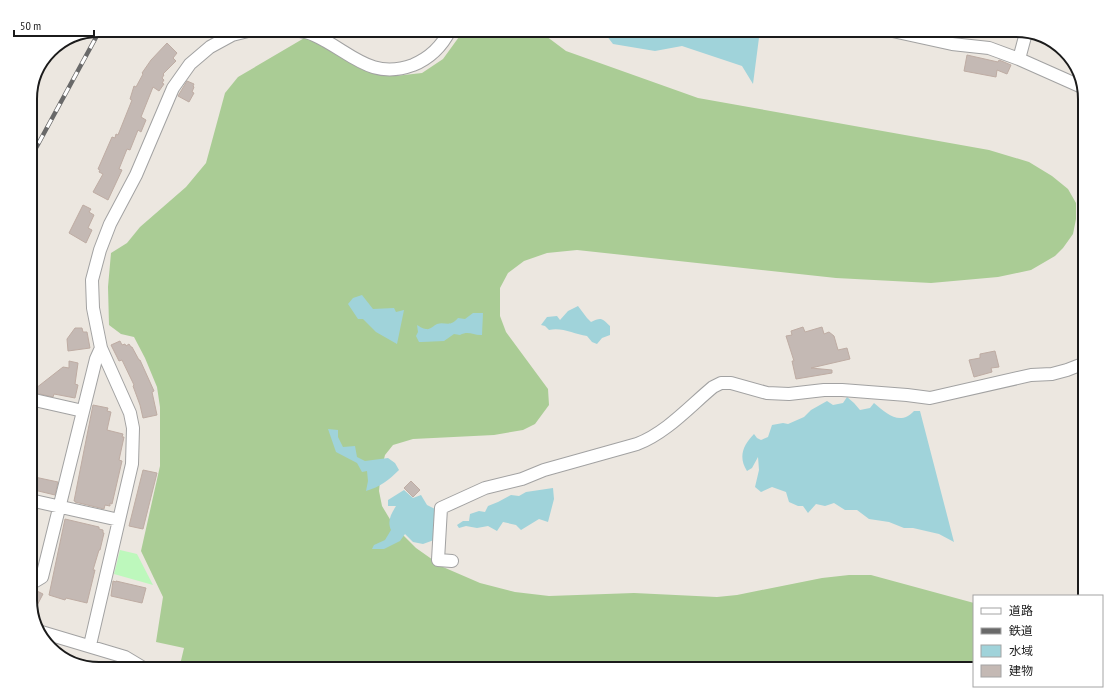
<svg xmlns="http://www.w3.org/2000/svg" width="1115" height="699" font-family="'PT Sans Narrow','Noto Sans JP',sans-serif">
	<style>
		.forest { fill: #aacc95 }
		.park { fill: #bdf8bc }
		.water { fill: #a0d3da }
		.building { fill: #c4b9b4; stroke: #beaca3 }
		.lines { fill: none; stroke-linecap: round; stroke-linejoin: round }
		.minor-casing { stroke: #a2a2a2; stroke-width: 14 }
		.minor { stroke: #fff; stroke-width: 12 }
		.rail-casing { stroke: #696969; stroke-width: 4.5 }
		.rail { stroke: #fff; stroke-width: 3; stroke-dasharray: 9; stroke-linecap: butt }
		.rim { fill: none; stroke: #1b1b1b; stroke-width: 2 }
	</style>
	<rect width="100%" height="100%" fill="#ece7e0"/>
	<!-- forest -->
	<path class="forest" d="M464 30H538L566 51 698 98 989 150 1029 162 1052 176 1068 189 1076 203V219L1073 234 1063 248 1055 256 1031 270 998 277 931 283 836 278 577 250 547 253 524 261 508 273 500 288V316L506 332 548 389 549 405 535 424 523 430 494 435 413 439 393 445 385 455 381 471 379 491 382 506 394 526 416 548 443 567 480 583 515 592 549 596 634 593 717 597 737 595 822 578 849 575H871L974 603V669H179L184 648 156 642 163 597 141 551 160 466V407L157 387 145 358 134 337 121 334 109 325 108 287 111 253 127 243 140 227 186 187 206 163 225 93 238 77 306 37 361 69 395 76 422 73 443 59Z"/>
	<!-- park -->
	<path class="park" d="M120 550 137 554 153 585 114 574Z"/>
	<!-- water -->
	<path class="water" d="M579 30H760L753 84 742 66 682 46 655 51 613 44 603 31H598L590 35Z
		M362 295 373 309 394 308 396 312 404 310 397 344 376 332 363 319H358L348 304 353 298Z
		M578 306 587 318 591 322C601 317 602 318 610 326V335L602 338 597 344 592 342 587 336C574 334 562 327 549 330L545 326 541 325 547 317 557 316 560 320 568 311Z
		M473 313H483L482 335C474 336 469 330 460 335L454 334 444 341 422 342H419L416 336 418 332 417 325C419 326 423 329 426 329 430 330 433 326 437 324 445 321 450 328 458 318L465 319Z
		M847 397 854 403 860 410 870 408 874 403C887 414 900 426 914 411H920L954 542 939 534 913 528H904L889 522 869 519 857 510H845L834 503 825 506 816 504 808 513 803 506H798L789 502 786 492 772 487 761 492 755 487 759 470 758 457 752 468 747 471C738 457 743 445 754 434L757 438 761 440 768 437 772 425 783 423 788 424 804 417 811 410 827 401 833 405 843 403Z
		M328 429 338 430V437L343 447 355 446 357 457 365 461 388 458 395 463 399 470C389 480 380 487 366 491L368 481 367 471 362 472 357 463 336 452Z
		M553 488 554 499 548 522 539 519 521 530 516 525 503 522 497 531 488 526 477 528 466 526 459 528 457 525 463 521H469L470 514 479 511 485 512 488 506 498 502 511 495 519 496 526 492Z
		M404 490 413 498 421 495 427 505 435 509 434 540 423 544 413 542 405 534 400 541 384 549H372L374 545 385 540 391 530C387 521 391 514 396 506H388V500Z"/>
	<!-- building -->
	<path class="building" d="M167 43 177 53 173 58 176 61 163 74 164 75 162 78 164 80 162 83 164 84 159 91 153 87 141 117 146 120 141 132 138 130 130 150 127 149 119 169 122 170 108 200 93 192 103 174 99 172 100 170 98 169 112 137 115 138 116 134 118 135 132 100 130 99 134 86 136 87 143 74 142 73 151 60Z
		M967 55 998 62 999 60 1011 65 1007 74 997 70 996 77 964 71Z
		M187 81 194 84 193 86 194 87 192 92 194 93 189 102 178 96Z
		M83 205 91 209 89 212 94 215 88 228 92 230 86 243 69 233Z
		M803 327 805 332 822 327 824 334 829 332 834 336 838 350 847 348 850 359 811 368 832 370V373L796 379 792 361H794L786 336 792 335 791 331Z
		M75 328H82L83 332H87L90 348 68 351 67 339Z
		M120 341 122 345 125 344 126 346 129 344 131 347H132L139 360H140L154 391 152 392 157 415 143 418 140 405 133 386 134 385 122 360 119 361 111 345Z
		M995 351 999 367 991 368 992 372 974 377 969 360 980 358V354Z
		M69 361 78 363 75 384 78 385 75 398 54 394 53 397 31 392 63 367 69 368Z
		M93 405 108 408 107 411 111 412 107 430 123 434 122 437H124L119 460 122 461 112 504 110 503V506L105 505 104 509 75 502V501H74Z
		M143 470 157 473 143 529 129 526Z
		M30 476 58 482 55 495 30 489Z
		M411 481 420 490 413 497 404 488Z
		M65 519 99 527V529L103 530V533H104L100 550H99L93 570H95L87 603 66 598 65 600 49 595Z
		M113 581 116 582V581L146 588 142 603 111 596Z
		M30 590H35L43 594 33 613 30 604Z"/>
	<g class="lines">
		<!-- minor casing -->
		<g class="minor-casing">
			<path id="minor" d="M296 30C302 32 309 32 314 35 350 51 370 81 413 65 430 58 442 46 450 30
				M888 30 952 44 989 48 1019 59 1082 87
				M1019 59 1026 33
				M30 399 83 411
				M30 500 119 520
				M452 561 438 560 441 508 485 488 522 479 544 470 637 444C666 433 689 407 713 387L721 383H731L767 393 789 394 824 390H842L907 395 930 398 1031 375 1052 374 1067 370 1085 363
				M30 582 32 583 42 577 96 359 101 348
				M38 631 125 657 145 669
				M90 645 132 464 133 428 130 413 101 348 93 308 92 280 100 250 110 224 136 175 173 88 190 64 210 47 232 35 252 30"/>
		</g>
		<!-- minor -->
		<use href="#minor" class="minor"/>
		<!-- rail casing -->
		<g class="rail-casing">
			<path id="rail" d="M30 159 100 30"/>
		</g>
		<!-- rail -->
		<use href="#rail" class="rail"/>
	</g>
	<!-- crop -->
	<path d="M0 0H1115V699H0ZM99 37H1016A62 62 0 0 1 1078 99V600A62 62 0 0 1 1016 662H99A62 62 0 0 1 37 600V99A62 62 0 0 1 99 37Z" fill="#fff" fill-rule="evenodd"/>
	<path class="rim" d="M99 37H1016A62 62 0 0 1 1078 99V600A62 62 0 0 1 1016 662H99A62 62 0 0 1 37 600V99A62 62 0 0 1 99 37Z"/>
	<!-- legend -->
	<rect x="973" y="595" width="130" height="92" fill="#ffffff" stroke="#a4a4a4"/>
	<rect x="981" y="608" width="20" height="6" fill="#ffffff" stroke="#a4a4a4"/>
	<text x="1009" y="615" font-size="12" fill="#1b1b1b">道路</text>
	<rect x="981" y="628" width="20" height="6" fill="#696969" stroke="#a4a4a4"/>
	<text x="1009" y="635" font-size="12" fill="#1b1b1b">鉄道</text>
	<rect x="981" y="645" width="20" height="12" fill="#a0d3da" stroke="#a4a4a4"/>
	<text x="1009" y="655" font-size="12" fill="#1b1b1b">水域</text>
	<rect x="981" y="665" width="20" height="12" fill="#c4b9b4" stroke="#a4a4a4"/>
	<text x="1009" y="675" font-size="12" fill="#1b1b1b">建物</text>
	<!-- scale -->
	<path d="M14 30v6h80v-6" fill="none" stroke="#1b1b1b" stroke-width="2"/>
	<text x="20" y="30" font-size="12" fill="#1b1b1b" stroke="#ffffff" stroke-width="3" paint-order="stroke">50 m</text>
</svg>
